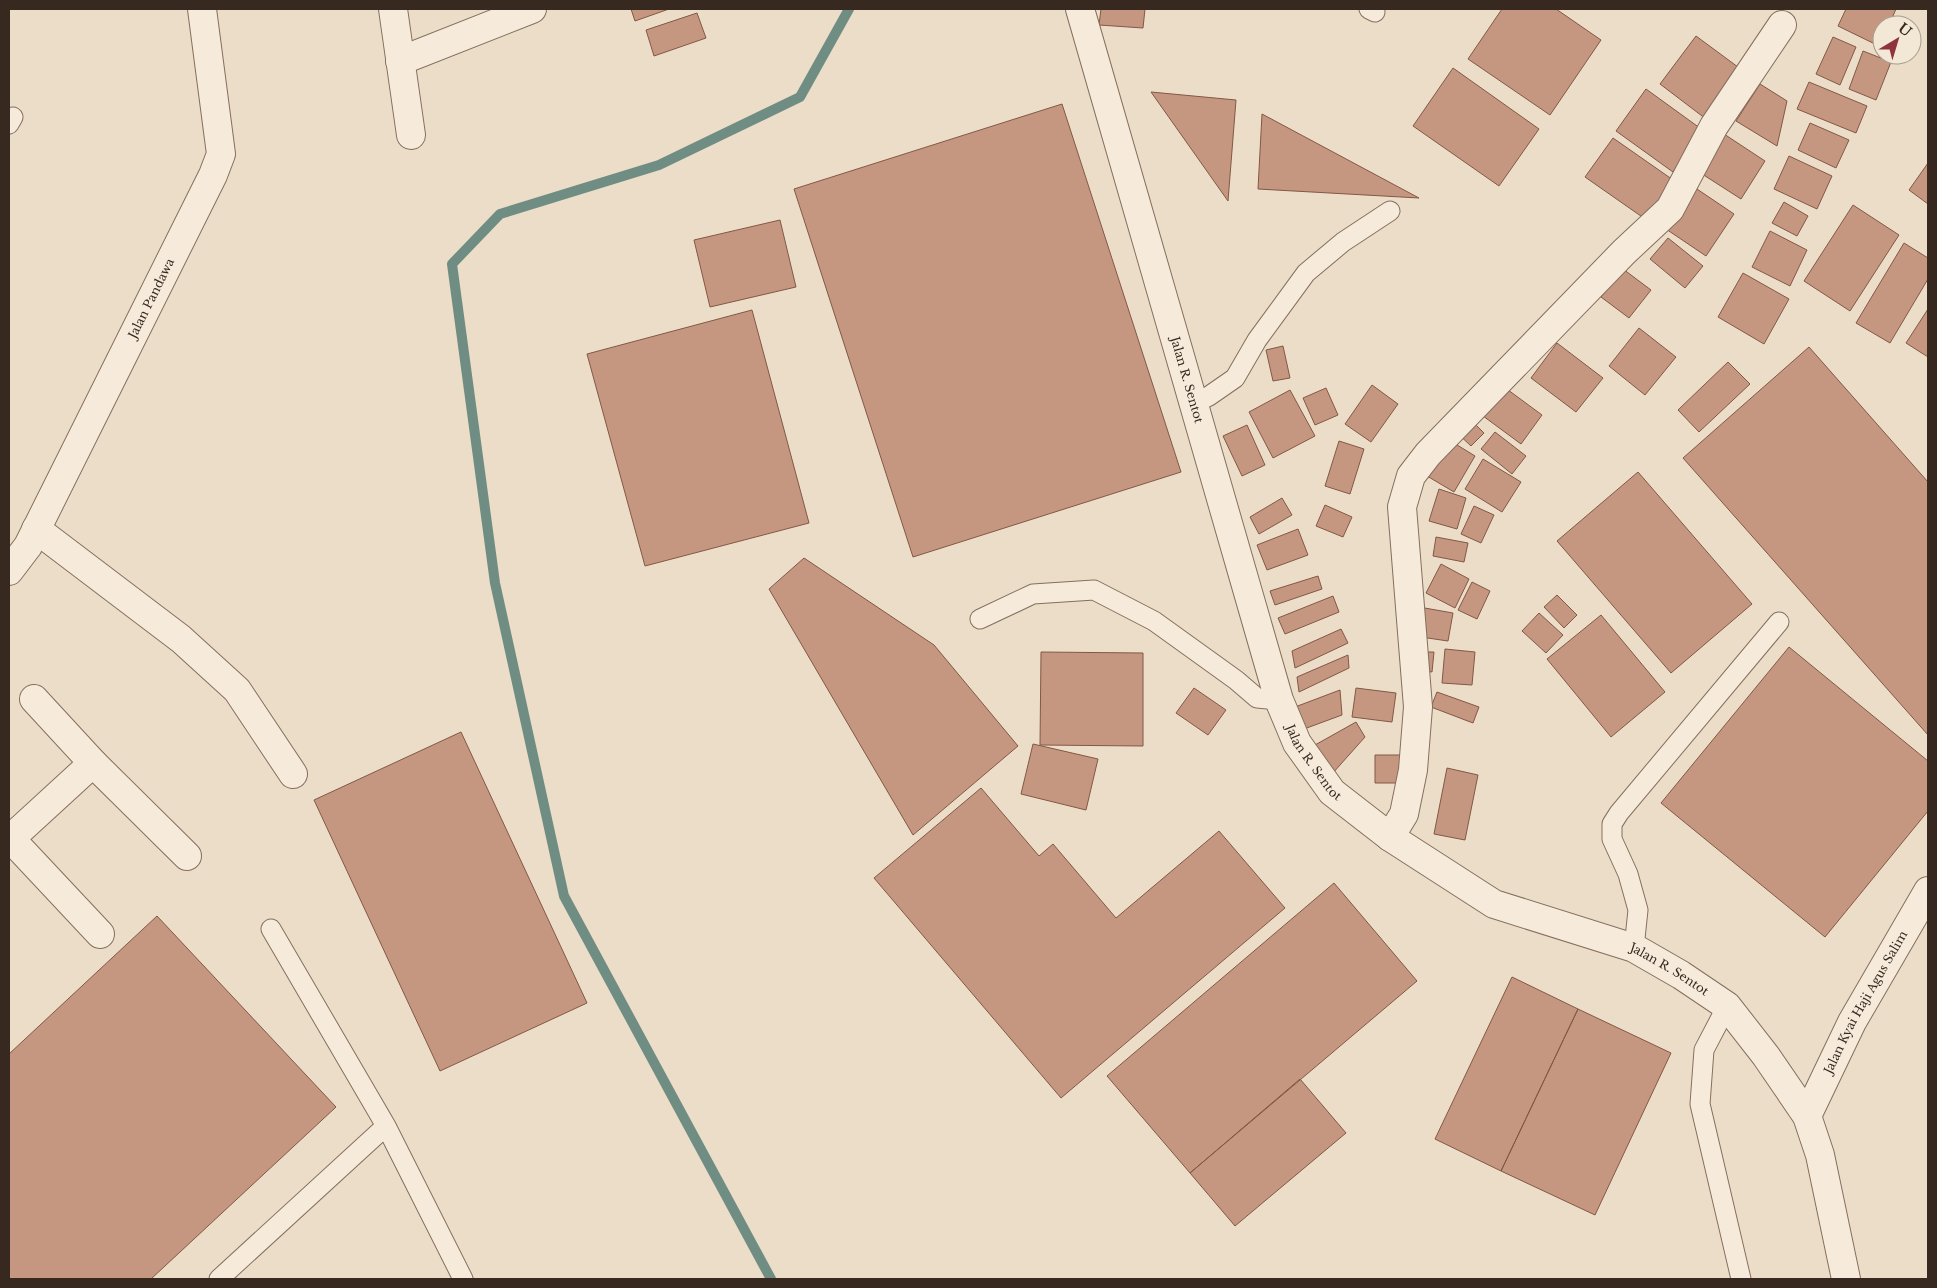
<svg xmlns="http://www.w3.org/2000/svg" width="1937" height="1288" font-family="'Libre Baskerville',serif">
	<style>
		.lines { fill: none; stroke-linecap: round; stroke-linejoin: round }
		.stream { stroke: #6f8d83; stroke-width: 10 }
		.building { fill: #c69780; stroke: #825846 }
		.service-casing { stroke: #856f5e; stroke-width: 21 }
		.minor-casing { stroke: #856f5e; stroke-width: 30 }
		.tertiary-casing { stroke: #856f5e; stroke-width: 30 }
		.service { stroke: #f6ebda; stroke-width: 19 }
		.minor { stroke: #f6ebda; stroke-width: 28 }
		.tertiary { stroke: #f6ebda; stroke-width: 28 }
		.labels { text-anchor: middle; stroke-width: 4; stroke-linejoin: round; paint-order: stroke }
		.street-label { font-size: 12px; fill: #372920; stroke: #f3e8d6 }
	</style>
	<rect width="100%" height="100%" fill="#ebddc7"/>
	<g class="lines">
		<!-- stream -->
		<path class="stream" d="M771 1279 564 896 495 583 452 264 500 214 659 165 800 97 849 9"/>
	</g>
	<!-- building -->
	<path class="building" d="M631 9H669L635 21Z
		M1101 9H1145L1143 28 1099 25Z
		M1502 9H1556L1601 40 1550 115 1468 59Z
		M1846 9H1896L1889 25H1882V39L1879 46 1838 26Z
		M697 13 706 38 654 56 646 30Z
		M1696 36 1742 70 1706 119 1660 84Z
		M1833 37 1856 47 1840 85 1816 74Z
		M1863 51 1891 62 1876 100 1849 89Z
		M1453 68 1539 129 1499 186 1413 126Z
		M1809 82 1867 106 1856 133 1797 109Z
		M1760 84 1787 101 1777 146 1736 121Z
		M1646 89 1704 131 1673 172 1616 131Z
		M1151 92 1236 100 1228 201Z
		M1062 104 1181 472 913 557 794 189Z
		M1262 114 1419 198 1258 189Z
		M1810 123 1849 140 1836 168 1798 150Z
		M1724 134 1765 161 1741 199 1699 172Z
		M1613 138 1676 182 1648 221 1585 177Z
		M1789 156 1832 176 1817 209 1774 189Z
		M1928 163V204L1909 190Z
		M1694 187 1734 214 1706 256 1666 229Z
		M1784 202 1808 216 1797 236 1772 223Z
		M1853 205 1899 235 1850 311 1804 281Z
		M780 220 796 287 710 307 694 240Z
		M1770 231 1807 250 1790 286 1752 267Z
		M1668 238 1703 266 1685 288 1650 259Z
		M1904 243 1928 258V279L1890 343 1856 323Z
		M1623 269 1651 290 1629 318 1601 297Z
		M1743 273 1789 299 1764 344 1718 317Z
		M1928 309V357L1906 343Z
		M752 310 809 523 645 566 587 354Z
		M1639 328 1676 357 1645 395 1609 366Z
		M1557 343 1603 378 1576 412 1531 378Z
		M1283 346 1290 378 1273 381 1266 350Z
		M1809 347 1928 482V735L1683 458Z
		M1728 362 1750 384 1699 432 1678 410Z
		M1500 384 1542 415 1521 444 1479 413Z
		M1372 385 1398 404 1371 442 1345 424Z
		M1326 388 1338 415 1315 425 1303 398Z
		M1290 390 1315 436 1273 458 1249 412Z
		M1467 416 1484 433 1471 446 1454 430Z
		M1247 425 1265 465 1242 476 1223 436Z
		M1495 432 1526 456 1512 474 1481 449Z
		M1449 440 1475 456 1454 492 1427 476Z
		M1339 441 1364 449 1350 494 1325 486Z
		M1483 459 1521 482 1502 512 1465 489Z
		M1638 472 1752 604 1671 673 1557 541Z
		M1439 489 1466 498 1457 529 1429 521Z
		M1282 498 1292 515 1259 534 1250 517Z
		M1325 505 1352 517 1343 537 1316 526Z
		M1474 506 1494 515 1481 543 1461 534Z
		M1298 529 1308 555 1267 570 1257 545Z
		M1436 537 1468 543 1464 562 1433 556Z
		M804 558 934 645 1018 746 913 835 769 589Z
		M1441 564 1469 579 1455 608 1426 593Z
		M1318 576 1322 589 1275 605 1270 591Z
		M1472 582 1490 591 1477 619 1458 610Z
		M1557 595 1577 615 1564 628 1544 607Z
		M1333 596 1339 612 1285 634 1278 618Z
		M1419 607 1453 613 1448 641 1414 636Z
		M1539 613 1563 635 1546 653 1522 631Z
		M1601 615 1665 692 1611 737 1547 659Z
		M1341 629 1348 643 1295 668 1292 651Z
		M1789 647 1928 761V811L1825 937 1661 803Z
		M1445 649 1475 652 1472 685 1442 683Z
		M1041 652 1143 653V746L1040 745Z
		M1421 652H1434L1432 672 1419 670Z
		M1348 655 1349 668 1299 692 1297 677Z
		M1194 688 1226 710 1208 735 1176 713Z
		M1356 688 1396 693 1392 722 1352 717Z
		M1340 690 1342 715 1304 729 1295 707Z
		M1437 692 1479 707 1473 723 1431 707Z
		M1356 722 1365 737 1332 774 1315 745Z
		M461 732 587 1003 440 1071 314 800Z
		M1033 744 1098 759 1086 810 1021 794Z
		M1375 755H1400V783H1375Z
		M1447 768 1478 775 1465 840 1434 834Z
		M981 788 1039 856 1053 844 1116 918 1219 831 1285 908 1061 1098 874 878Z
		M1334 883 1417 981 1190 1173 1107 1076Z
		M157 916 336 1107 151 1279H9V1054Z
		M1512 977 1578 1009 1501 1171 1435 1139Z
		M1578 1009 1671 1053 1595 1215 1501 1171Z
		M1300 1079 1346 1133 1235 1226 1190 1173Z"/>
	<g class="lines">
		<!-- service casing -->
		<g class="service-casing">
			<path id="service" d="M1369 9 1375 12
				M9 124 13 117
				M1193 404 1209 396 1235 378 1257 340 1306 273 1343 242 1390 211
				M980 619 1033 594 1094 590 1154 621 1236 680 1257 698 1279 700
				M1634 948 1638 910 1628 874 1612 839V824L1619 813 1779 622
				M1727 1006 1704 1050 1700 1104 1741 1279
				M386 1126 463 1279
				M219 1279 386 1126 271 929"/>
		</g>
		<!-- minor casing -->
		<g class="minor-casing">
			<g id="minor">
				<path d="M393 9 411 135"/>
				<path d="M400 61 532 9"/>
				<path d="M36 529 181 639 237 690 293 774"/>
				<path id="s1" d="M9 571 28 546 213 175 221 154 202 9"/>
				<path d="M34 699 93 763 187 856"/>
				<path d="M9 837 100 934"/>
				<path d="M1390 837 1404 814 1413 770 1418 707 1402 507 1411 476 1428 454 1624 252 1670 209 1714 126 1782 25"/>
				<path d="M9 840 93 763"/>
				<path id="s2" d="M1807 1116 1852 1022 1928 891"/>
			</g>
		</g>
		<!-- tertiary casing -->
		<g class="tertiary-casing">
			<g id="tertiary">
				<path id="s3" d="M1080 9 1279 700 1297 743 1332 792 1390 837 1494 904 1634 948 1681 975 1727 1006 1766 1056 1807 1116 1820 1155 1846 1279"/>
			</g>
		</g>
		<!-- service -->
		<use href="#service" class="service"/>
		<!-- minor -->
		<use href="#minor" class="minor"/>
		<!-- tertiary -->
		<use href="#tertiary" class="tertiary"/>
	</g>
	<g class="labels">
		<!-- street labels -->
		<g class="street-label">
			<text dy="4" stroke="none"><textPath href="#s1" startOffset="308">Jalan Pandawa</textPath></text>
			<text dy="4" stroke="none"><textPath href="#s3" startOffset="386">Jalan R. Sentot</textPath></text>
			<text dy="4" stroke="none"><textPath href="#s3" startOffset="791">Jalan R. Sentot</textPath></text>
			<text dy="4" stroke="none"><textPath href="#s3" startOffset="1211">Jalan R. Sentot</textPath></text>
			<text dy="4" stroke="none"><textPath href="#s2" startOffset="128">Jalan Kyai Haji Agus Salim</textPath></text>
		</g>
	</g>
	<!-- border -->
	<rect width="1937" height="1288" fill="none" stroke="#372920" stroke-width="20"/>
	<!-- north arrow -->
	<g transform="translate(1897 40) rotate(38)"><circle r="24" fill="#f3e8d6" stroke="#a89c8d"/>
	<path d="M0-4L9 19L0 12L-9 19Z" fill="#8f333c"/>
	<text y="-8" font-size="14" font-weight="bold" text-anchor="middle" fill="#372920">U</text>
	</g>
</svg>
